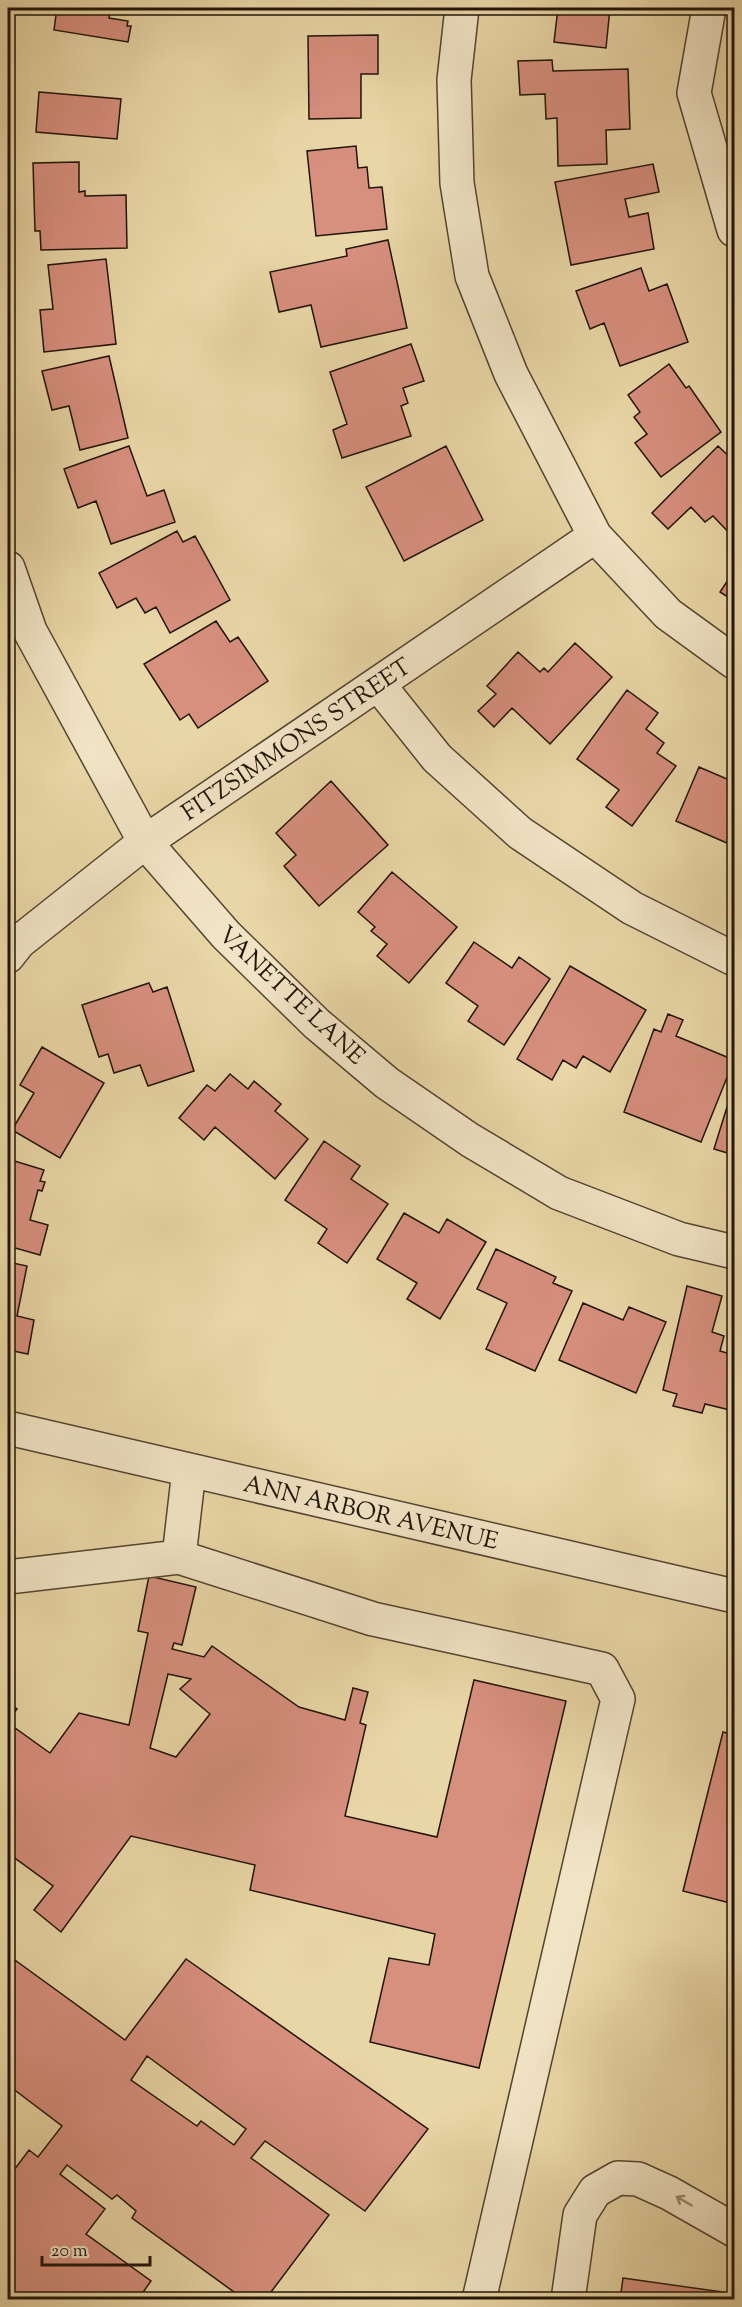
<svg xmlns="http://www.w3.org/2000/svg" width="742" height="2307" font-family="'Sorts Mill Goudy',serif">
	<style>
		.building { fill: #d78f7e; stroke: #201407; stroke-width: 1.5; fill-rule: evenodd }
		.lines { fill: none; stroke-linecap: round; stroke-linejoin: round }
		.minor-casing { stroke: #52442f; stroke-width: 36 }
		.minor { stroke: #f1e4c5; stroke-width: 33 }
		.oneway { stroke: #938670 }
		.labels { text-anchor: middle; stroke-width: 4.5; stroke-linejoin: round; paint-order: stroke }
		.street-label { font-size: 24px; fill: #201407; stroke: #f1e4c5 }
	</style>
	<rect width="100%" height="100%" fill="#e9d6a6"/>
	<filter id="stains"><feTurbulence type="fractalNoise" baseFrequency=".00333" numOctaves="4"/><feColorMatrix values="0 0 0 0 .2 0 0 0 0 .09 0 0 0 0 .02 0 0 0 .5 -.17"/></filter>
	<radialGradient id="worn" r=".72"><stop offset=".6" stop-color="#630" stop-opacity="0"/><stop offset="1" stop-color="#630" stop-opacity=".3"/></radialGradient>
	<!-- building -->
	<path class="building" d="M57 8H110L109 18 128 21 127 26H131L128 42 54 30Z
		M558 8H610L606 48 554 42Z
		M378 35V74H361V118L309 119 308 36Z
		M552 60 553 71 628 69 630 129 606 130 607 164 558 166 557 118 546 119 545 94 520 95 518 61Z
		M39 92 121 99 117 139 36 132Z
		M356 146 358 168 367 167 369 188 382 187 387 229 316 236 307 151Z
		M79 162V192L85 191V196L126 195 127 248 41 250 40 231H35L33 163Z
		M653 164 659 192 625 199 629 217 648 213 654 249 571 265 555 182Z
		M388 240 407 328 321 347 311 305 279 312 270 272 347 256 346 249Z
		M106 259 116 344 44 352 40 310 53 309 48 265Z
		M641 268 649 291 667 284 688 342 620 366 604 323 590 329 576 291Z
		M411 344 424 381 403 388 408 403 401 406 411 436 342 458 333 430 347 424 330 372Z
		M109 356 128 438 80 450 69 406 52 410 42 371Z
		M669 364 686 388 689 386 721 432 661 477 635 443 647 434 634 417 640 412 628 395Z
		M129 446 147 496 164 490 175 522 111 544 96 501 78 508 64 469Z
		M446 446 483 520 404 561 366 487Z
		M718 446 734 461V538L713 516 705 522 691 507 668 529 652 513Z
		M177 531 183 542 195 536 230 600 170 633 156 607 145 613 136 598 117 608 99 573Z
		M734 571V601L720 592Z
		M216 621 230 642 238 637 268 681 198 728 189 714 180 720 144 664Z
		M575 643 612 677 550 744 512 708 494 727 478 711 496 694 487 686 518 652 540 672 544 668 548 672Z
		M627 690 658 713 646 729 664 743 657 753 676 766 632 826 606 807 619 790 577 759Z
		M699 767 734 782V846L676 821Z
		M331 781 388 845 319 906 284 866 296 855 276 833Z
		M392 872 457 927 409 983 377 956 387 944 371 931 375 927 358 912Z
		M474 942 512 968 519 957 550 979 504 1045 468 1021 478 1006 446 983Z
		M570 966 646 1010 610 1072 583 1056 576 1068 563 1060 552 1080 517 1059Z
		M149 983 153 992 167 987 194 1071 148 1086 140 1065 114 1073 108 1054 99 1057 82 1005Z
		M668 1014 683 1020 676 1036 734 1060 701 1142 624 1112 654 1029 661 1032Z
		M42 1047 104 1083 60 1158 12 1130 34 1093 20 1085Z
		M230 1074 248 1089 254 1081 281 1104 275 1111 308 1139 275 1179 215 1127 204 1140 179 1118 207 1085 215 1091Z
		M731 1094 734 1095V1155L714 1149Z
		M324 1141 360 1166 351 1179 388 1204 347 1263 318 1243 327 1229 285 1200Z
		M8 1159 44 1170 40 1181 45 1182 42 1191 38 1190 30 1220 48 1225 40 1255 8 1246Z
		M404 1213 439 1233 447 1219 486 1242 440 1319 407 1299 417 1283 377 1259Z
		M496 1249 556 1277 553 1283 572 1291 535 1371 486 1349 507 1303 477 1289Z
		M8 1262 27 1266 17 1316 34 1320 28 1354 8 1350Z
		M687 1286 722 1296 712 1332 724 1336 720 1351 734 1355V1411L705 1404 702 1413 673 1406 677 1394 663 1390Z
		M583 1303 623 1320 629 1307 666 1322 636 1393 559 1360Z
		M149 1576 196 1587 182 1645 174 1643 172 1649 204 1657 212 1646 299 1707 345 1720 353 1688 368 1692 360 1723 366 1725 345 1816 437 1837 474 1680 566 1701 479 2068 370 2042 389 1958 429 1965 435 1934 250 1890 255 1865 131 1836 61 1932 34 1910 53 1886 8 1853V1723L50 1753 79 1713 129 1725 148 1633 138 1631ZM168 1674 191 1679 180 1689 210 1714 176 1757 150 1748Z
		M8 1702 17 1709 8 1721Z
		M723 1732 734 1735V1904L683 1891Z
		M8 1955 125 2040 186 1959 428 2129 365 2211 265 2141 251 2158 329 2215 265 2300H245L132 2218 136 2211 117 2195 112 2199 67 2165 60 2174 105 2209 86 2234 151 2281 139 2298 141 2300H8V2178L29 2150 38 2157 62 2126 8 2085ZM147 2056 246 2129 234 2145 201 2121 197 2126 131 2080Z
		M623 2278 722 2292 721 2300H620Z"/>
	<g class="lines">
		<!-- minor casing -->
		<g class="minor-casing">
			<path id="minor" d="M462 8 454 80 457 183 472 276 511 374 595 536 668 614 734 662
				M709 8 694 93 734 230
				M8 568 30 631 145 842 226 935 317 1024 387 1083 470 1140 559 1193 679 1239 734 1252
				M378 684 437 758 520 833 632 908 734 959
				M8 956 19 942 145 842 595 536
				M8 1428 734 1596
				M189 1470 179 1557 373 1619 602 1669 618 1699 479 2300
				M8 1577 179 1557
				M568 2300 580 2215 595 2191 618 2178 638 2179 669 2193 734 2230"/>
		</g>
		<!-- minor -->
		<use href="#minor" class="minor"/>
	</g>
	<!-- one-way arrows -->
	<defs><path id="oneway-shaft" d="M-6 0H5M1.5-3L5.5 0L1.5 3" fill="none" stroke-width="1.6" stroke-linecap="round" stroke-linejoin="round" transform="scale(1.5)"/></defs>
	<use class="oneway" href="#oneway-shaft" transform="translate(684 2201) rotate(-150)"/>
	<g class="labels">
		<!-- street labels -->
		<g class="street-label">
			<text transform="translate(296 739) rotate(-34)" y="8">FITZSIMMONS STREET</text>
			<text transform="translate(292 995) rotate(43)" y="8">VANETTE LANE</text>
			<text transform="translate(371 1512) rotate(13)" y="8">ANN ARBOR AVENUE</text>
		</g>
	</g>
	<!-- margin -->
	<rect width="742" height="2307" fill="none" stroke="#e9d6a6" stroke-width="30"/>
	<rect x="9" y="9" width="724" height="2289" fill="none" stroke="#201407" stroke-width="3"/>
	<rect x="15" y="15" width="712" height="2277" fill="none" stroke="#201407" stroke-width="1.5"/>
	<!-- scale -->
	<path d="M42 2256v9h108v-9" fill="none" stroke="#201407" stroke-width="3"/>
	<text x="51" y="2256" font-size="18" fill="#201407" stroke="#f1e4c5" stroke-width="4.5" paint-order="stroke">20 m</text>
	<rect width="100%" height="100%" filter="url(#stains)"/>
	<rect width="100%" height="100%" fill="url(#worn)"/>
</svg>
